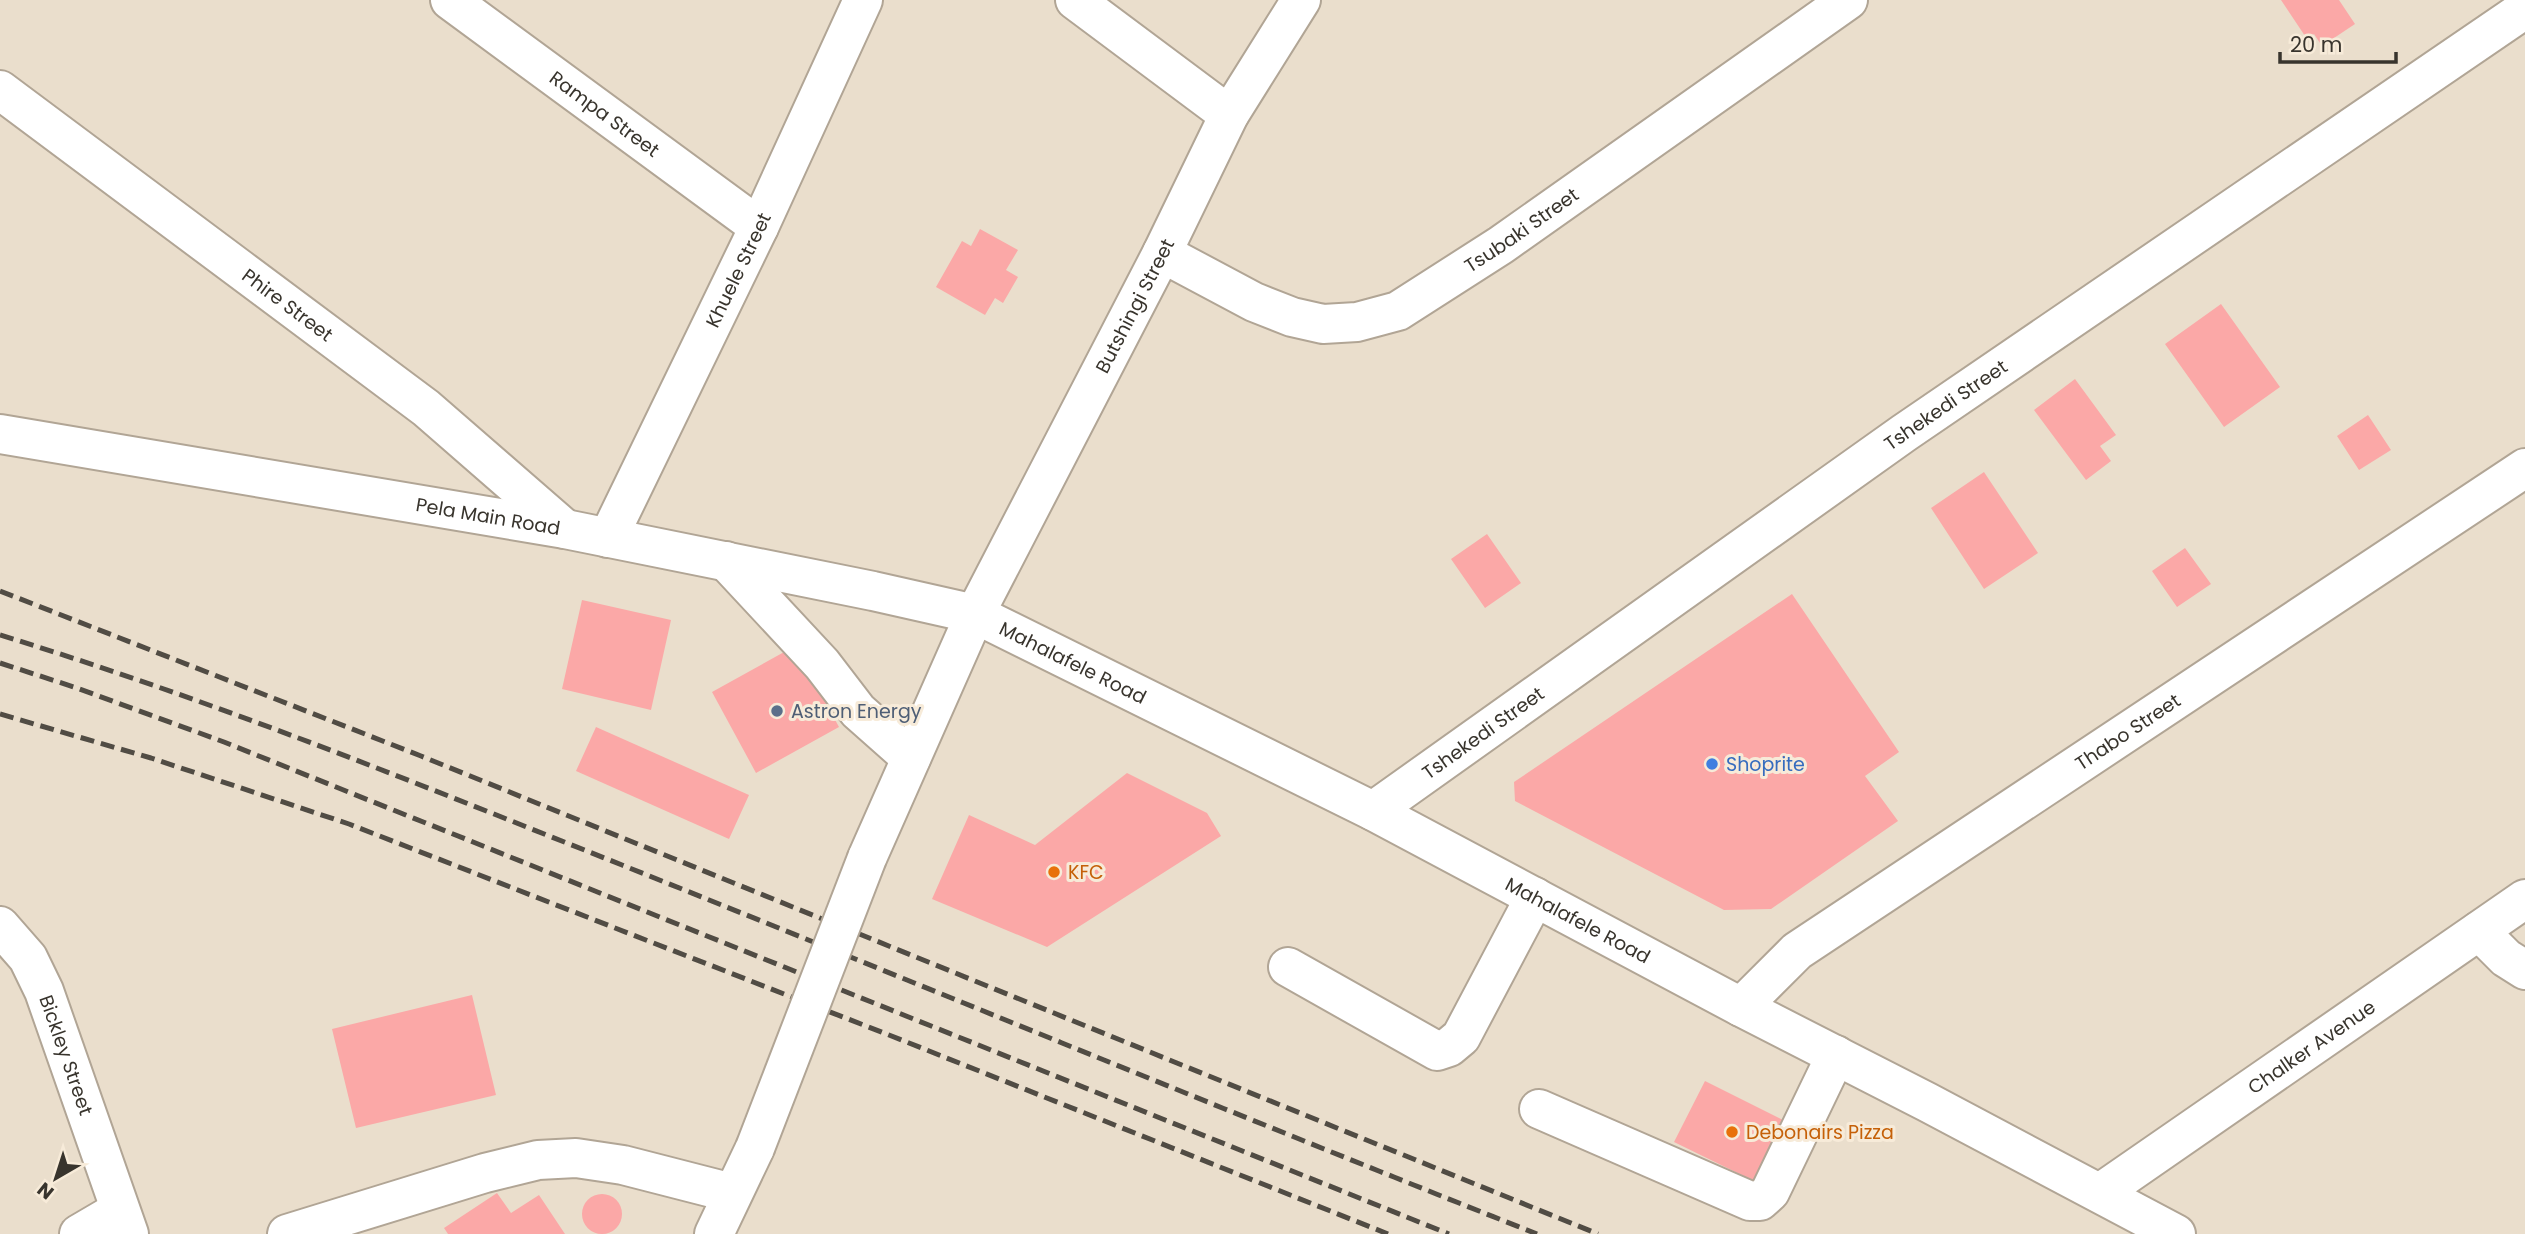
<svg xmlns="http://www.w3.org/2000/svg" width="2525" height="1234" font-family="Poppins,sans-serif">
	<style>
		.building { fill: #fba8a7 }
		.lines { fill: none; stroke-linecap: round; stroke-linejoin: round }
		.minor-casing { stroke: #b1a595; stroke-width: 42 }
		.major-casing { stroke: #b1a595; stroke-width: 42 }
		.minor { stroke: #fff; stroke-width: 38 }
		.major { stroke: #fff; stroke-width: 38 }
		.rail { stroke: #514c44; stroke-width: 5; stroke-dasharray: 14 7; stroke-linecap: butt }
		.minor-bridge-casing { stroke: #b1a595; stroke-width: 42; stroke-linecap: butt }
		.minor-bridge { stroke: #fff; stroke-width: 38 }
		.service-dot { fill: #5c6f8a; stroke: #f7ebd9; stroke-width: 2.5 }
		.shop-dot { fill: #3f7fe0; stroke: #f7ebd9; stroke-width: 2.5 }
		.food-dot { fill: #e8710a; stroke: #f7ebd9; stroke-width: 2.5 }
		.labels { text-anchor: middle; stroke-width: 6; stroke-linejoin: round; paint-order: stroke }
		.street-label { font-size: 19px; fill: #38342d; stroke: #f7ebd9 }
		.service-label { font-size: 19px; fill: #4e5e75; stroke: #f7ebd9; text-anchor: start }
		.shop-label { font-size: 19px; fill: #366cbe; stroke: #f7ebd9; text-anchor: start }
		.food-label { font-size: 19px; fill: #c56008; stroke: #f7ebd9; text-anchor: start }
	</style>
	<rect width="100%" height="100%" fill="#eadecc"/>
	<!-- building -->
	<path class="building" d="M2281 0H2339L2355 24 2322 46 2314 34 2307 39Z
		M980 229 1018 250 1006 270 1018 277 1003 303 995 298 985 315 936 287 962 241 971 246Z
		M2221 304 2280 387 2224 427 2165 344Z
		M2075 379 2116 435 2100 446 2111 461 2086 480 2034 410Z
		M2368 415 2391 450 2359 470 2337 436Z
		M1984 472 2038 553 1984 589 1931 508Z
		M1487 534 1521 583 1485 608 1451 559Z
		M2185 548 2211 584 2177 607 2152 571Z
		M1792 594 1899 752 1865 776 1898 821 1771 909 1724 910 1515 801 1514 782Z
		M582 600 671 620 651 710 562 689Z
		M795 646 839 727 756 773 712 692Z
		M596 727 749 795 729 839 576 771Z
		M1127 773 1207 813 1221 836 1047 947 932 899 969 815 1035 845Z
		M472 995 496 1095 356 1128 332 1029Z
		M1705 1081 1789 1123 1758 1183 1674 1142Z
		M497 1193 511 1213 539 1195 565 1234H448L444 1228Z
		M582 1214a20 20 0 1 1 40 0a20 20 0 1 1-40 0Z"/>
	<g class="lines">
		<!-- minor casing -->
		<g class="minor-casing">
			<g id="minor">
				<path id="s1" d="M450 0 759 227"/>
				<path d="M1075 0 1229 115"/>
				<path id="s2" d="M0 90 426 408 565 529"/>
				<path id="s3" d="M1162 253 1254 302 1292 317 1323 324 1357 322 1398 311 1501 245 1848 0"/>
				<path id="s4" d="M608 538 759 227 863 0"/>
				<path d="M726 561 822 664 858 711 911 758"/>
				<path id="s5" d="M1373 811 1904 433 2525 9"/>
				<path id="s6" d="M867 858 975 614 1162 253 1229 115 1301 0"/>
				<path id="s7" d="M0 926 28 958 44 991 129 1234"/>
				<path d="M2479 931 2506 958 2525 970"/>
				<path d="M1288 967 1437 1051 1449 1047 1461 1037 1535 897"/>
				<path id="s8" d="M1741 1007 1797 951 2525 468"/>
				<path d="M1539 1109 1750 1201H1760L1770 1192 1836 1055"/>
				<path id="s9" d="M2100 1193 2525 899"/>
				<path d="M79 1234 120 1210"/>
				<path d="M287 1234 485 1173 538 1160 576 1158 623 1165 732 1193"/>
				<path d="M714 1234 755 1148"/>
			</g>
		</g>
		<!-- major casing -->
		<g class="major-casing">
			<g id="major">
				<path id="s10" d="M0 434 565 529 873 591 975 614 1373 811 1741 1007 1927 1102 2176 1234"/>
			</g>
		</g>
		<!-- minor -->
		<use href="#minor" class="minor"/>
		<!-- major -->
		<use href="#major" class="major"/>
		<!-- rail -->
		<path class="rail" d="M0 591 421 756 1598 1234
			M0 635C212 700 416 783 622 865 927 987 1231 1113 1537 1234
			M0 663 74 687 224 742 1449 1234
			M0 714 151 758 349 824 889 1035 1388 1234"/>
		<!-- minor-bridge casing -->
		<g class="minor-bridge-casing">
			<path id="minor-bridge" d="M755 1148 867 858"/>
		</g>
		<!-- minor-bridge -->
		<use href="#minor-bridge" class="minor-bridge"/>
	</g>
	<!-- markers -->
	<circle class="service-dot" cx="777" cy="711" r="7"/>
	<circle class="shop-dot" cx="1712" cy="764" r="7"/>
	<g class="food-dot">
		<circle cx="1054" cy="872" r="7"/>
		<circle cx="1732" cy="1132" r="7"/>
	</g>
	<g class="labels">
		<!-- street labels -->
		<g class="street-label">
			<text dy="7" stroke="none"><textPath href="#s1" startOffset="192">Rampa Street</textPath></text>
			<text dy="7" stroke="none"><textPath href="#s3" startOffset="401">Tsubaki Street</textPath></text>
			<text dy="7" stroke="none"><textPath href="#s4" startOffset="298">Khuele Street</textPath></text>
			<text dy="7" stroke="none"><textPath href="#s2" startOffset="359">Phire Street</textPath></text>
			<text dy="7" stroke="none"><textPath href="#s6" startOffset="614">Butshingi Street</textPath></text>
			<text dy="7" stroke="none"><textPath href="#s5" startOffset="702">Tshekedi Street</textPath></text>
			<text dy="7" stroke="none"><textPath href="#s10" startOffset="495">Pela Main Road</textPath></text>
			<text dy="7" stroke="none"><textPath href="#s10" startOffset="1101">Mahalafele Road</textPath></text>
			<text dy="7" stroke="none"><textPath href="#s5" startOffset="135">Tshekedi Street</textPath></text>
			<text dy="7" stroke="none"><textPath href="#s8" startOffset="476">Thabo Street</textPath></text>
			<text dy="7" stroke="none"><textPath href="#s10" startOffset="1668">Mahalafele Road</textPath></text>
			<text dy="7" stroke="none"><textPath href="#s9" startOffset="257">Chalker Avenue</textPath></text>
			<text dy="7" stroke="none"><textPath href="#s7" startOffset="147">Bickley Street</textPath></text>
		</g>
		<!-- service labels -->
		<g class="service-label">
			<text x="791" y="718">Astron Energy</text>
		</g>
		<!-- shop labels -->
		<g class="shop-label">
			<text x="1726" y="771">Shoprite</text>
		</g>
		<!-- food labels -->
		<g class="food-label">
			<text x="1068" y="879">KFC</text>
			<text x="1746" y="1139">Debonairs Pizza</text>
		</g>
	</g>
	<!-- north arrow -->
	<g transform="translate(56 1178) rotate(219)" stroke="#f7ebd9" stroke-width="5" paint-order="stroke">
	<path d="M0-5L12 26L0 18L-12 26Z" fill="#38342d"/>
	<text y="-10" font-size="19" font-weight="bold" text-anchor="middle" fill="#38342d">N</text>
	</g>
	<!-- scale -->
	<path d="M2280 52v10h116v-10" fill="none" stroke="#38342d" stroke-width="3.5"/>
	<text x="2290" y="52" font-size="21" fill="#38342d" stroke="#f7ebd9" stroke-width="5" paint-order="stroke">20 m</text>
</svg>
